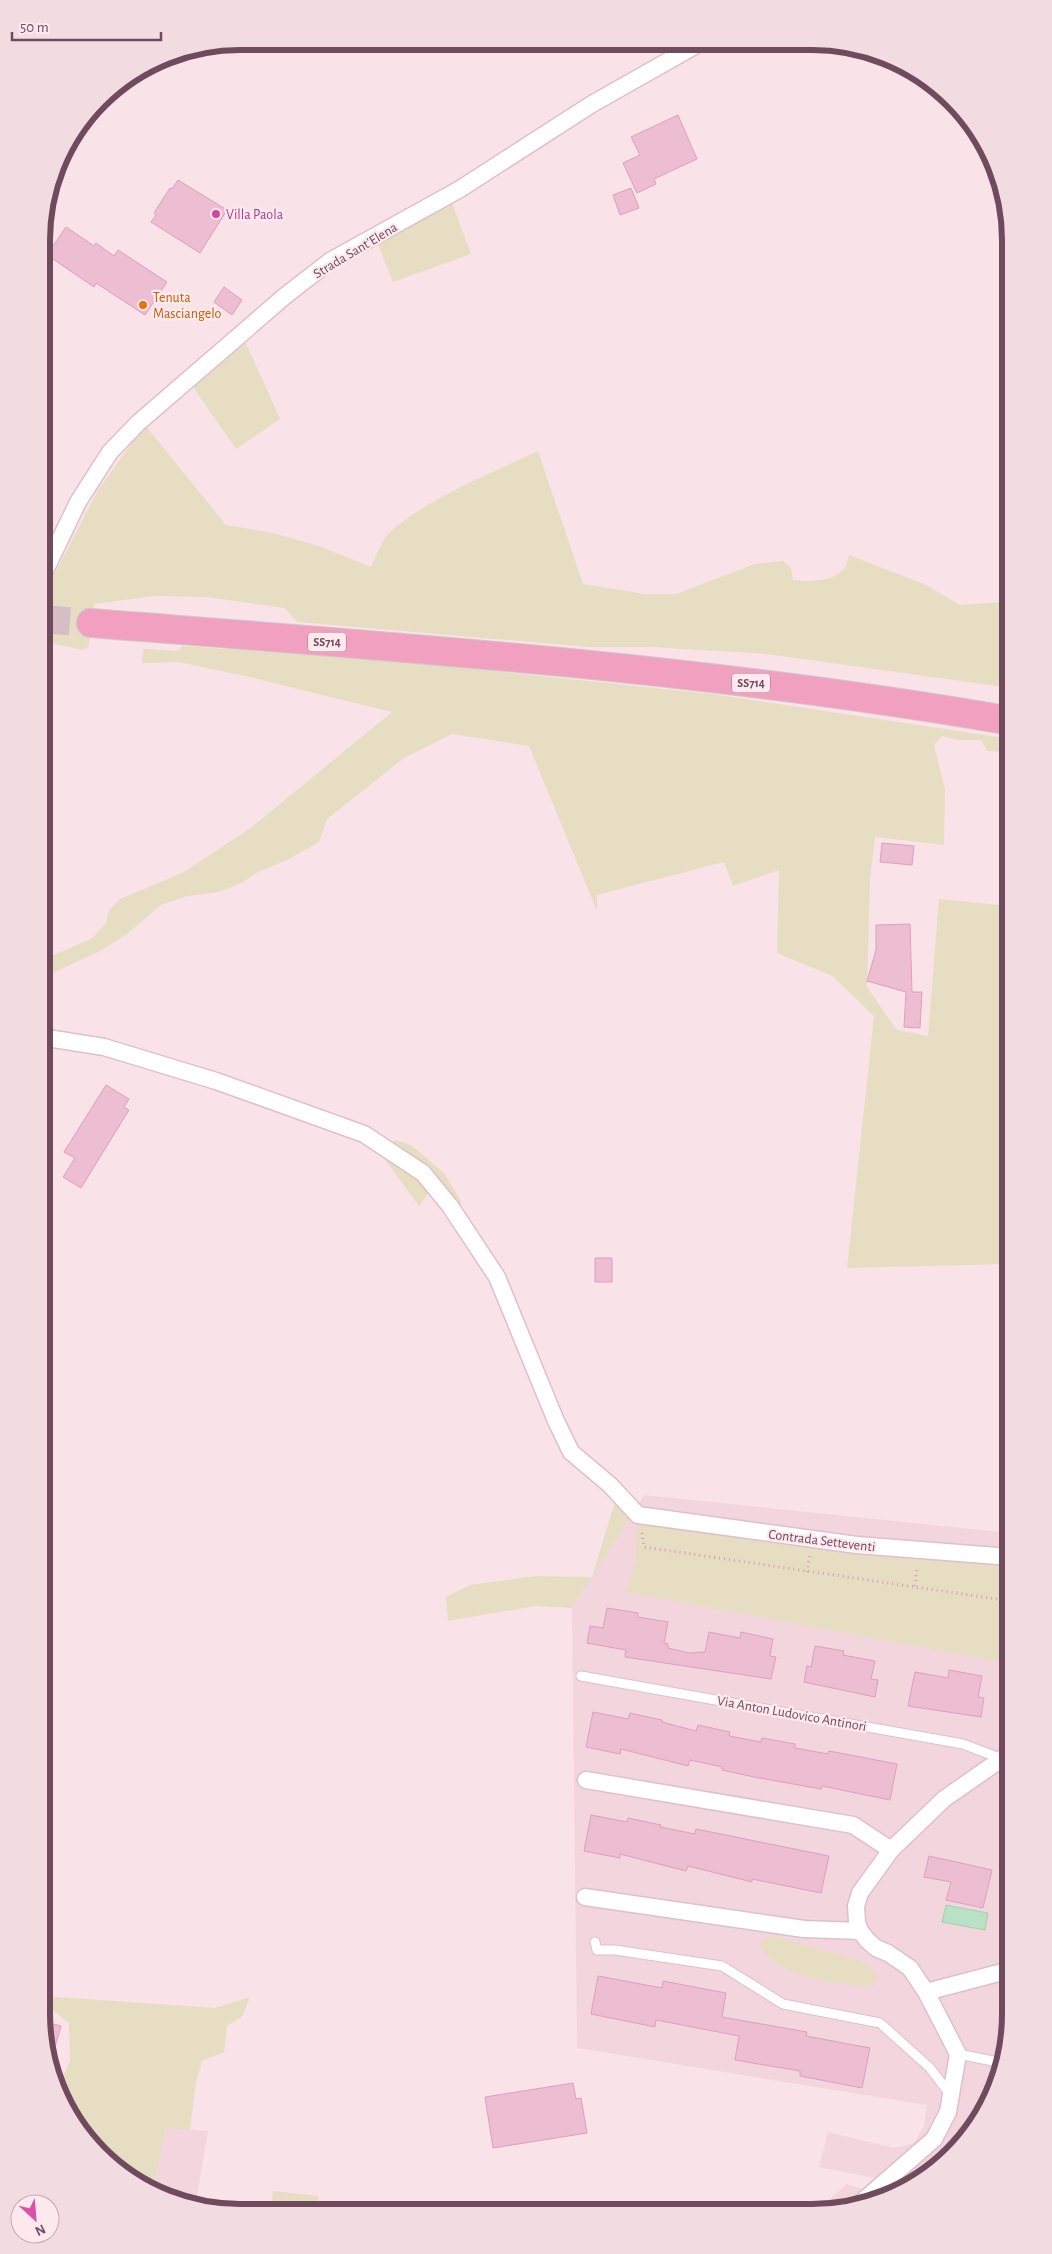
<svg xmlns="http://www.w3.org/2000/svg" width="1052" height="2254" font-family="'Alegreya Sans',sans-serif">
	<style>
		.residential { fill: #f3d5de }
		.green { fill: #e6ddc3 }
		.water { fill: #bae1c5; stroke: #a1d2b0 }
		.building { fill: #edbdd2; stroke: #de9fbc }
		.lines { fill: none; stroke-linecap: round; stroke-linejoin: round }
		.trunk-tunnel { stroke: #d7bdc5; stroke-width: 28; stroke-dasharray: 28 14; stroke-linecap: butt }
		.service-casing { stroke: #ddc0cb; stroke-width: 11 }
		.minor-casing { stroke: #ddc0cb; stroke-width: 19 }
		.trunk-casing { stroke: #d1c5cb; stroke-width: 30 }
		.path { stroke: #d1a1b7; stroke-width: 3; stroke-dasharray: 1 4; stroke-linecap: butt }
		.service { stroke: #fff; stroke-width: 9 }
		.minor { stroke: #fff; stroke-width: 16 }
		.trunk { stroke: #f1a0c0; stroke-width: 28 }
		.hotel-dot { fill: #d1479c; stroke: #fde9ee; stroke-width: 2 }
		.food-dot { fill: #e8710a; stroke: #fde9ee; stroke-width: 2 }
		.labels { text-anchor: middle; stroke-width: 4.5; stroke-linejoin: round; paint-order: stroke }
		.shield { fill: #fde9ee; stroke: #9a7a88; stroke-width: 1 }
		.shield-label { font-size: 12px; font-weight: bold; fill: #6f4b5d }
		.hotel-label { font-size: 14px; fill: #b23c85; stroke: #fde9ee; text-anchor: start }
		.street-label { font-size: 14px; fill: #6f4b5d; stroke: #fde9ee }
		.food-label { font-size: 14px; fill: #c56008; stroke: #fde9ee; text-anchor: start }
		.rim { fill: none; stroke: #6f4b5d; stroke-width: 6 }
	</style>
	<rect width="100%" height="100%" fill="#fae3e8"/>
	<!-- residential -->
	<path class="residential" d="M644 1495 1010 1533V2027L996 2090 962 2145 922 2179 863 2206 815 2212 847 2184 862 2189 874 2178 819 2167 828 2132 894 2148 914 2143 924 2126 927 2105 577 2048 572 1608Z
		M166 2128 208 2131 195 2207 153 2192Z"/>
	<!-- green -->
	<path class="green" d="M452 203 471 254 393 282 378 245Z
		M245 341 280 419 236 449 191 384Z
		M145 425 226 525 273 533 319 546 371 567C376 557 381 541 389 533 429 497 490 474 538 451L583 584 645 594H676L755 564 783 561 791 568 793 580C808 582 836 582 845 567 847 564 848 559 849 555L924 584 960 605 1003 602 1011 603V688L767 654 651 647H590L297 622 285 608 207 597 154 596 94 604 89 646 83 650 42 641V600L51 581 98 490Z
		M182 646 399 661 712 694 1011 739V752L987 751 981 740H957L942 736 934 745 945 789 944 845 875 837 870 879 867 987 897 1030 928 1036 939 899 1011 906 1010 1264 847 1268 874 1016 832 976 777 953 779 870 733 886 724 862 597 895V911L529 746 452 734 404 758 327 819 319 842 287 860 258 872 241 883 219 892 187 896 161 905 127 934 102 950 53 973 42 984V960L91 939 106 923 109 910 120 899 184 872 252 827 392 712 245 676 179 662 142 663 143 649 178 651Z
		M286 1113 390 1146 395 1140 411 1145 444 1173 461 1201V1224L431 1189 419 1206 378 1150 357 1140 338 1135Z
		M617 1495 633 1513 572 1608 535 1606 448 1621 446 1597 470 1585 536 1576 592 1577Z
		M637 1521 853 1554 1010 1567V1661L991 1660 626 1592 636 1559Z
		M770 1935 861 1961 874 1970 877 1978 873 1986C843 1987 770 1976 760 1943Z
		M41 1996 215 2008 250 1997 242 2017 227 2026 224 2052 202 2061 196 2082 190 2130 166 2128 153 2192 109 2163 68 2113 58 2088 70 2061 69 2023 41 2001Z
		M273 2191 318 2196 319 2210 271 2209Z"/>
	<!-- water -->
	<path class="water" d="M946 1905 988 1913 985 1930 942 1922Z"/>
	<!-- building -->
	<path class="building" d="M678 115 697 159 654 179 656 184 637 193 623 163 640 155 631 137Z
		M178 180 227 210 200 253 151 222 156 215 154 213 170 188 172 189Z
		M631 188 639 208 620 215 613 195Z
		M66 227 94 246 96 243 114 256 118 250 167 282 145 315 96 283 94 287 47 255Z
		M224 287 242 300 232 315 214 302Z
		M882 843 914 846 912 865 880 862Z
		M910 924 912 992H922L920 1028 904 1027 906 992 867 981 876 950V925Z
		M106 1085 129 1099 124 1107 129 1110 81 1188 63 1177 75 1158 64 1152Z
		M595 1258H612V1282H595Z
		M607 1608 638 1613V1617L668 1622 664 1643 668 1644V1648L689 1653 705 1652 709 1632 740 1638 741 1632 773 1639 770 1656 776 1657 771 1679 625 1657 626 1650 587 1643 590 1626 603 1628Z
		M815 1646 844 1651 843 1655 875 1661 871 1679 878 1680 875 1697 804 1682 807 1666 811 1667Z
		M949 1670 982 1676 978 1697 984 1698 981 1717 908 1706 915 1672 948 1678Z
		M593 1712 628 1719 630 1713 662 1720V1722L696 1731 698 1725 730 1732 729 1736 761 1742 762 1738 795 1744V1748L828 1754 829 1751 897 1764 890 1800 822 1786 821 1789 754 1777 722 1770V1767L690 1760 688 1766 621 1749 620 1754 586 1747Z
		M591 1815 627 1822 628 1818 661 1825 660 1827 695 1834 696 1829 829 1856 821 1893 752 1879V1882L688 1866 686 1871 620 1854V1858L584 1851Z
		M929 1856 992 1870 983 1908 946 1900 951 1882 924 1877Z
		M598 1976 662 1988 663 1981 726 1993 722 2017 807 2032 806 2036 870 2048 862 2088 800 2076V2071L735 2060 739 2036 656 2020 655 2027 591 2014Z
		M42 2021 61 2026 49 2068 48 2065Z
		M573 2083 576 2099 581 2098 587 2133 493 2148 485 2097Z"/>
	<g class="lines">
		<!-- trunk-tunnel -->
		<path class="trunk-tunnel" d="M42 619 91 623"/>
		<!-- service casing -->
		<g class="service-casing">
			<path id="service" d="M581 1676 963 1744 1002 1759
				M595 1942 597 1950H615L722 1966 783 2004 880 2023 930 2068 950 2094
				M958 2054 993 2061"/>
		</g>
		<!-- minor casing -->
		<g class="minor-casing">
			<path id="minor" d="M42 577 78 502 110 452 138 423 285 296 330 261 460 189 592 104 698 44
				M41 1037 104 1047 216 1081 364 1134 423 1173 450 1206 497 1277 556 1421 571 1452 610 1485 638 1515 857 1545 1010 1557
				M586 1780 853 1825 891 1850
				M585 1897 804 1929 860 1931
				M926 1992 1010 1970
				M856 2207 934 2139 948 2112 958 2054 926 1992 910 1968 888 1953 876 1948 867 1940 860 1931 857 1922 856 1906 860 1893 891 1850 944 1799 1010 1753"/>
		</g>
		<!-- trunk casing -->
		<g class="trunk-casing">
			<path id="trunk" d="M91 623C398 647 707 668 1011 721"/>
		</g>
		<!-- path -->
		<path class="path" d="M642 1533 644 1547 1010 1601
			M807 1572 810 1555
			M915 1586 917 1567"/>
		<!-- service -->
		<use href="#service" class="service"/>
		<!-- minor -->
		<use href="#minor" class="minor"/>
		<!-- trunk -->
		<use href="#trunk" class="trunk"/>
	</g>
	<!-- markers -->
	<circle class="hotel-dot" cx="216" cy="214" r="5"/>
	<circle class="food-dot" cx="143" cy="305" r="5"/>
	<g class="labels">
		<!-- shield labels -->
		<g class="shield">
			<rect x="308" y="632.5" width="38" height="19" rx="4"/>
			<rect x="732" y="673.5" width="38" height="19" rx="4"/>
		</g>
		<g class="shield-label">
			<text x="327" y="646">SS714</text>
			<text x="751" y="687">SS714</text>
		</g>
		<!-- hotel labels -->
		<g class="hotel-label">
			<text x="226" y="219">Villa Paola</text>
		</g>
		<!-- street labels -->
		<g class="street-label">
			<text transform="translate(355 250) rotate(-31)" y="5">Strada Sant'Elena</text>
			<text transform="translate(822 1540) rotate(7)" y="5">Contrada Setteventi</text>
			<text transform="translate(792 1713) rotate(10)" y="5">Via Anton Ludovico Antinori</text>
		</g>
		<!-- food labels -->
		<g class="food-label">
			<text x="153" y="302">Tenuta<tspan x="153" dy="16">Masciangelo</tspan></text>
		</g>
	</g>
	<!-- crop -->
	<path d="M0 0H1052V2254H0ZM240 50H812A190 190 0 0 1 1002 240V2014A190 190 0 0 1 812 2204H240A190 190 0 0 1 50 2014V240A190 190 0 0 1 240 50Z" fill="#f2dce2" fill-rule="evenodd"/>
	<path class="rim" d="M240 50H812A190 190 0 0 1 1002 240V2014A190 190 0 0 1 812 2204H240A190 190 0 0 1 50 2014V240A190 190 0 0 1 240 50Z"/>
	<!-- north arrow -->
	<g transform="translate(35 2219) rotate(154)"><circle r="24" fill="#fde9ee" stroke="#c4aab4"/>
	<path d="M0-4L9 19L0 12L-9 19Z" fill="#da52a7"/>
	<text y="-8" font-size="14" font-weight="bold" text-anchor="middle" fill="#6f4b5d">N</text>
	</g>
	<!-- scale -->
	<path d="M12 32v8h149v-8" fill="none" stroke="#6f4b5d" stroke-width="2.5"/>
	<text x="20" y="32" font-size="15" fill="#6f4b5d" stroke="#fde9ee" stroke-width="4" paint-order="stroke">50 m</text>
</svg>
